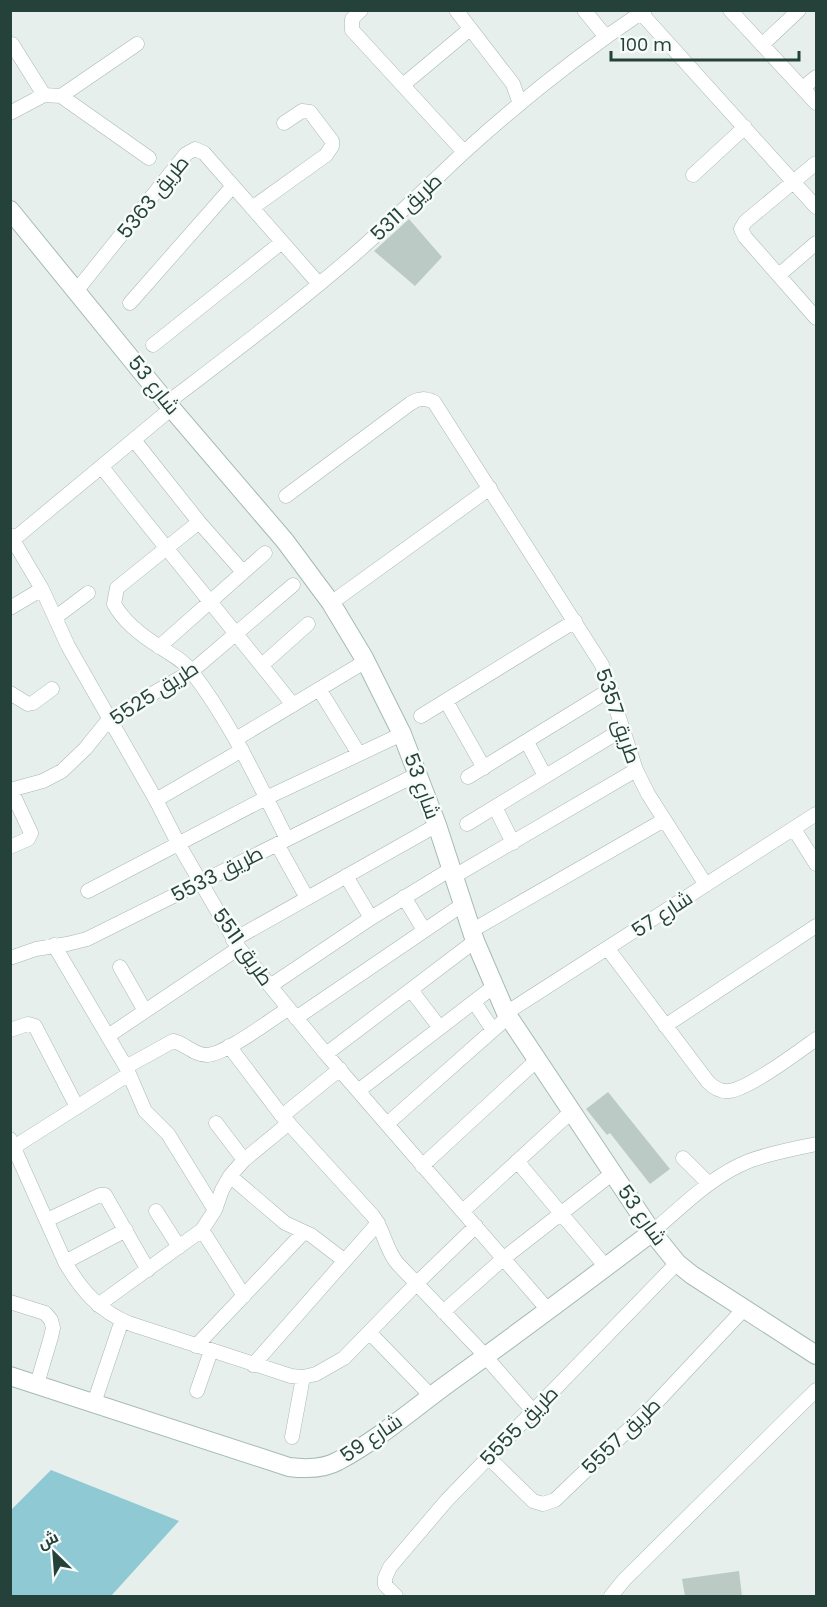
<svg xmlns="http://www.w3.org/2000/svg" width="827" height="1607" font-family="Poppins,Cairo,sans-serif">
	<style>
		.water { fill: #8ec9d4 }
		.building { fill: #bbcac4 }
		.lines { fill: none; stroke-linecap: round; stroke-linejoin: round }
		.street-casing { stroke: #a8b8b2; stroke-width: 15 }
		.secondary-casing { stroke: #a4bbb3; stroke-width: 20 }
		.street { stroke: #fff; stroke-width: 14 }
		.secondary { stroke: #fff; stroke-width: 18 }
		.labels { text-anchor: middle; stroke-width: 5; stroke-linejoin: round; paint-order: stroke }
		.street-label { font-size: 20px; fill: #24423a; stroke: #f7fbf9 }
	</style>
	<rect width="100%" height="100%" fill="#e6efeb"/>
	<!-- water -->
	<path class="water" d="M51 1470 179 1521 111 1596H11V1510Z"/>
	<!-- building -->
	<path class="building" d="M409 219 442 257 415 286 374 251Z
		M608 1092 670 1169 650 1184 610 1133 607 1135 586 1109Z
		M739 1571 742 1596H685L682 1579Z"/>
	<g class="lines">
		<!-- street casing -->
		<g class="street-casing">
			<path id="street" d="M361 10 352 19V30L464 152
				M456 10 513 84 520 104
				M584 10 606 37
				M730 10 816 103
				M641 13 816 207
				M12 44 44 95
				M762 45 799 10
				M403 85 470 29
				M803 88 816 77
				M61 96 137 44
				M10 113 44 95 61 96 149 158
				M816 163 745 222 741 229 745 237 816 318
				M693 175 745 127
				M252 208 326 155 332 146V141L310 112 302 111 284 123
				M779 275 816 243
				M77 290 186 154 195 149 204 153 319 284
				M130 303 232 187
				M153 345 282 242
				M167 403C231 354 295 306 356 253 392 221 427 187 462 154 519 102 581 53 645 10
				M134 440 199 522 243 572
				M102 467C165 548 230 625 293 705
				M286 496 411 403C419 398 425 398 434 402L602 665 636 770 648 794 706 885
				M199 522 117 588 114 604C124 622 142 636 160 647 172 655 183 660 192 672 231 723 258 782 287 839
				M10 535 42 589 68 646 156 800 179 845 239 948 326 1054 548 1310
				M14 539 172 408
				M331 603 490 488
				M10 608 42 589
				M56 617 88 593
				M159 647 265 553
				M262 665 308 624
				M319 689 359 754
				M10 693 28 704 33 703 52 689
				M446 701 484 768
				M421 716 575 621
				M236 739 366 661
				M527 742 545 776
				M468 777 611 689
				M10 790 43 781 62 771 85 749 110 718 192 671 293 585
				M156 800 242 750
				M495 807 513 843
				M467 824 623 729
				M794 829 816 864
				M277 844 307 898
				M10 847 28 839 31 833 11 790
				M346 876 371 918
				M453 877 636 770
				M88 891 266 798 402 734
				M404 897 424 930
				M471 931 664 820
				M233 940 437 825
				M54 945 126 1067 145 1111 168 1134 215 1210
				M608 949 708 1082C714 1088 721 1092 729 1091 749 1089 798 1052 816 1039
				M10 958 36 949 67 944 87 939 418 774
				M120 967 145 1011
				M270 986 371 918 451 869
				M411 990 440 1028
				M474 1002 493 1030
				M506 1013 816 814
				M296 1018 462 905
				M665 1026 816 926
				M10 1030 28 1024 35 1026 77 1107
				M108 1036 239 948
				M229 1046 282 1116 373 1216C384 1230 385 1248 397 1263L478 1348 533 1411
				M326 1054 475 941
				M126 1067 173 1041C185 1043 193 1055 207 1055 226 1054 270 1020 288 1009
				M358 1091 493 987
				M282 1116 340 1069
				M216 1123 244 1160
				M387 1124 508 1017
				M10 1139 65 1262C81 1290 100 1312 131 1324L291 1376 303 1377 316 1374 344 1358 416 1284 476 1226
				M14 1147 129 1074
				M683 1158 709 1184
				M517 1161 606 1267
				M422 1166 537 1060
				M230 1176 285 1223 311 1235 345 1261
				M156 1211 179 1247
				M463 1211 571 1112
				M47 1220 100 1195H105L148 1270
				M202 1230 244 1296
				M652 1232C682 1207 711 1176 749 1161 770 1153 794 1149 816 1144
				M65 1262 126 1230
				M10 1302 45 1313 51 1320 53 1328 51 1337 37 1384
				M98 1305 202 1230 215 1210 222 1190 230 1176 244 1160 289 1123
				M443 1312 504 1258 613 1173
				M370 1333 431 1396
				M196 1346 304 1232
				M253 1365 378 1223
				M197 1391 211 1351
				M94 1403 122 1320
				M292 1437 303 1377
				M489 1458 533 1501 543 1504 555 1500 654 1405 744 1309
				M396 1596 385 1585V1578L390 1567 447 1500 677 1263
				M611 1596 624 1580 816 1390"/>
		</g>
		<!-- secondary casing -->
		<g class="secondary-casing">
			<path id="secondary" d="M10 210 167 403 285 541 331 603 364 658 402 734 437 825 475 941 506 1013 652 1232 677 1263 692 1275 816 1355
				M10 1376 289 1467C305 1469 324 1469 338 1461 376 1441 412 1410 446 1385 515 1335 584 1284 652 1232"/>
		</g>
		<!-- street -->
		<use href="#street" class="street"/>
		<!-- secondary -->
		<use href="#secondary" class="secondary"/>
	</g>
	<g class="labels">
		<!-- street labels -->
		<g class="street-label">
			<text transform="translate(153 197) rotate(-51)" y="7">طريق 5363</text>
			<text transform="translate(406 207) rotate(-43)" y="7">طريق 5311</text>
			<text transform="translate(154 385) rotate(51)" y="7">شارع 53</text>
			<text transform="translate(154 693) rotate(-33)" y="7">طريق 5525</text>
			<text transform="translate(618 716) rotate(71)" y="7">طريق 5357</text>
			<text transform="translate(422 786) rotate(70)" y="7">شارع 53</text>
			<text transform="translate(217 874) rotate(-27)" y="7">طريق 5533</text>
			<text transform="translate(662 914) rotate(-33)" y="7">شارع 57</text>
			<text transform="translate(243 947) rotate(55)" y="7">طريق 5511</text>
			<text transform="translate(642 1215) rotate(55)" y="7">شارع 53</text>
			<text transform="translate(519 1426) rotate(-46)" y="7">طريق 5555</text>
			<text transform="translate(621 1436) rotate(-44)" y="7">طريق 5557</text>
			<text transform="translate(371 1438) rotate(-34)" y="7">شارع 59</text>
		</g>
	</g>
	<!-- border -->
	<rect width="827" height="1607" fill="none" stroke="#24423a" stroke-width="24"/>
	<!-- north arrow -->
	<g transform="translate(54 1553) rotate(335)" stroke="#f7fbf9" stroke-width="4.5" paint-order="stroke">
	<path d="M0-4.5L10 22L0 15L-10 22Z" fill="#24423a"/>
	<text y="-9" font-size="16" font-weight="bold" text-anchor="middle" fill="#24423a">ش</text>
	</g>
	<!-- scale -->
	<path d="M611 51v9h188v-9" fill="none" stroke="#24423a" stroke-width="3"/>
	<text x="620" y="51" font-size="18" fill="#24423a" stroke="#f7fbf9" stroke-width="4.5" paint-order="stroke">100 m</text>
</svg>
